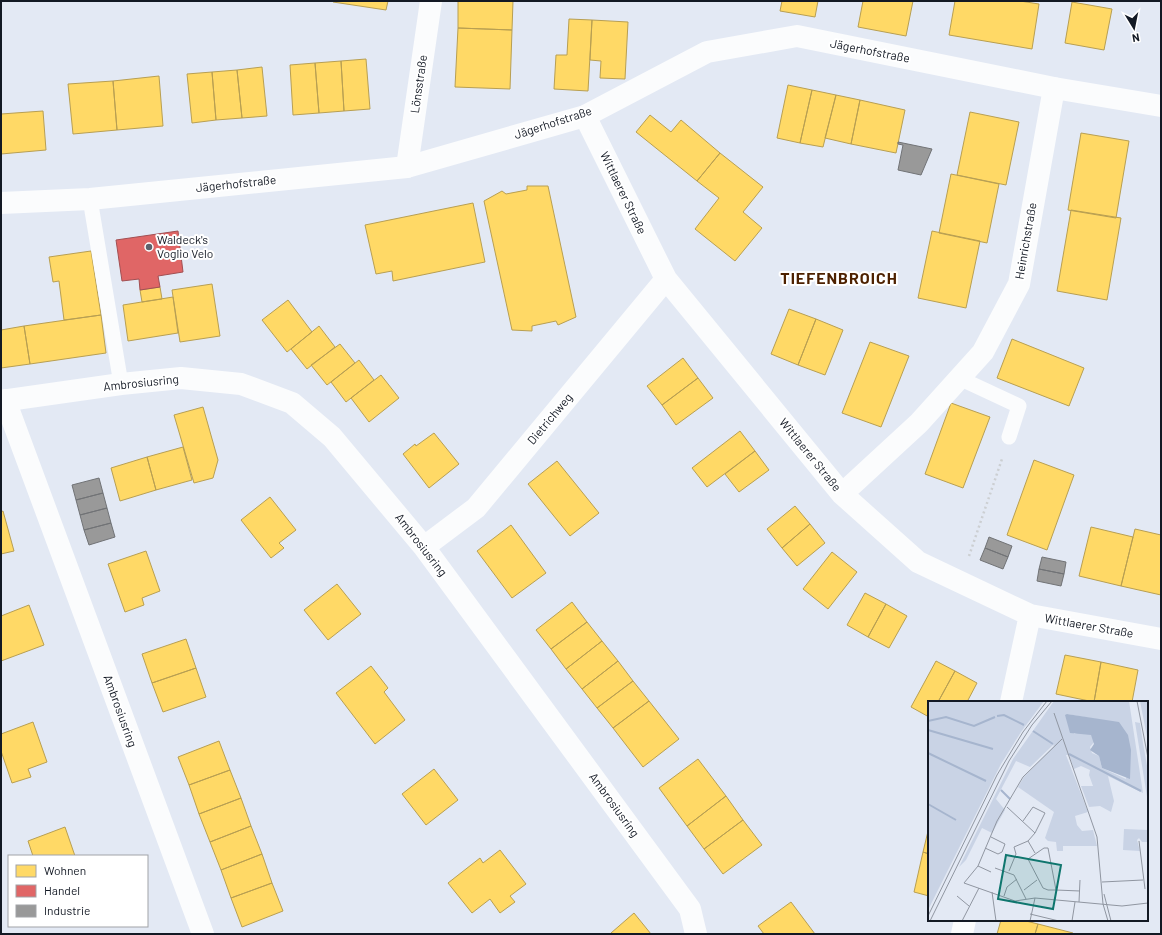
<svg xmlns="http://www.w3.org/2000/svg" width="1162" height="935" font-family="Barlow,sans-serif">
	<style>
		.homes { fill: #ffd966; stroke: #b89f52 }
		.shops { fill: #e06666; stroke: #a24f52 }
		.industry { fill: #999; stroke: #717376 }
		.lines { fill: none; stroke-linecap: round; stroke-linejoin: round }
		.path { stroke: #cccfd2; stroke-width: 2.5; stroke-dasharray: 2 3; stroke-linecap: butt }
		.service { stroke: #fbfcfd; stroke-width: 15 }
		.minor { stroke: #fbfcfd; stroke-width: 22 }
		.tertiary { stroke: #fbfcfd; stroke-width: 22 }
		.poi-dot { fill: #5c626d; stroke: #fff; stroke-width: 1.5 }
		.labels { text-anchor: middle; stroke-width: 4; stroke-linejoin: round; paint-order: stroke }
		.street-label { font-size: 12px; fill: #131924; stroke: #fff }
		.poi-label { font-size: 12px; fill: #131924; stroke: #fff; text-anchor: start }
		.district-label { font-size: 16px; font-weight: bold; letter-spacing: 1px; fill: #4d2100; stroke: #fff }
		.inset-river { fill: none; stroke: #a6b5ce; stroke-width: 2 }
		.inset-road { fill: none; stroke: #9096a1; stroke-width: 1 }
		.view { fill: #0f766e; fill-opacity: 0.15; stroke: #0f766e; stroke-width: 2 }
		.inset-edge { fill: none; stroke: #131924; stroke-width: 2 }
	</style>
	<rect width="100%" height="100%" fill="#e3e9f4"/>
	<!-- homes -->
	<path class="homes" d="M333 1H388L386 10 333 2Z
		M458 1H513L512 30 458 28Z
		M782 1H818L815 17 780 11Z
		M863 1H913L906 36 858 27Z
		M955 1H1020L1039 4 1032 49 949 35Z
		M1072 2 1112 9 1104 50 1065 43Z
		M569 19 592 20 588 91 554 89 556 55H567Z
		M592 20 628 22 625 79 600 78 601 61 590 60Z
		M458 28 512 30 510 89 455 87Z
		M366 59 370 109 344 111 341 61Z
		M341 61 344 111 319 113 315 63Z
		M315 63 319 113 293 115 290 65Z
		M262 67 267 116 242 118 237 70Z
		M237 70 242 118 216 120 212 72Z
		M212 72 216 120 192 123 187 74Z
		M159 76 163 126 117 130 113 81Z
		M113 81 117 130 73 134 68 84Z
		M788 85 812 90 800 143 777 138Z
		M812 90 836 95 823 147 800 143Z
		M836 95 860 100 851 144 825 138Z
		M860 100 905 110 896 153 851 144Z
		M43 111 46 150 1 154V114Z
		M970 112 1019 122 1006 185 957 175Z
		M650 115 671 132 681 120 720 153 697 181 636 132Z
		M1081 133 1129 141 1116 218 1068 210Z
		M720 153 763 187 743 212 762 228 735 261 695 229 719 198 697 181Z
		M951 174 999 184 987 243 939 233Z
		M527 186H548L576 317 558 325 556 321 532 326V331L512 330 484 201 502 191 506 194 527 190Z
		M473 203 485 262 393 281 392 271 376 274 365 225Z
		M1071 210 1121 218 1107 300 1057 291Z
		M932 231 980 241 966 308 918 298Z
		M91 251 101 315 64 320 59 281 53 282 49 257Z
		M212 284 220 336 180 342 172 290Z
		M160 287 162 299 142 302 140 290Z
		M173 297 178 333 128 341 123 305Z
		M288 300 312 332 287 352 262 320Z
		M789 309 816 319 798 365 771 354Z
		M101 315 106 353 30 364 24 326Z
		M816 319 843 330 825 375 798 365Z
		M24 326 30 364 1 368V330Z
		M319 326 335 347 307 369 291 349Z
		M1012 339 1084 368 1069 406 997 378Z
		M870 342 909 356 881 427 842 413Z
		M340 344 355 363 327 385 311 365Z
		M683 358 698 378 662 405 647 386Z
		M359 360 374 380 346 402 331 382Z
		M381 375 399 398 369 422 351 398Z
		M698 378 713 398 676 425 662 405Z
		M951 403 990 417 963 488 925 474Z
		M203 407 218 460 213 478 194 483 174 415Z
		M740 431 755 451 707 487 692 468Z
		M434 433 459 464 429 488 403 454 415 444 416 446Z
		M183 447 192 480 156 490 147 457Z
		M755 451 769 470 739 492 725 474Z
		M147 457 156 490 120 501 111 468Z
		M1034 460 1074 475 1047 550 1007 535Z
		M557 461 599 513 570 536 528 484Z
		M270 497 296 530 279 543 284 548 271 558 241 520Z
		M795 506 810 524 782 548 767 529Z
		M3 511 14 551 1 554V512Z
		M810 524 825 543 797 566 782 548Z
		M511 525 546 573 512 598 477 551Z
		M1091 527 1133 537 1121 586 1079 576Z
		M1135 529 1161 535V595L1121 586Z
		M146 551 160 591 142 598 144 605 125 612 108 564Z
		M832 552 857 572 828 609 803 589Z
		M337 584 361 614 328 640 304 610Z
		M865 593 886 604 868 637 847 625Z
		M572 602 587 622 551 649 536 630Z
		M886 604 907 616 889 648 868 637Z
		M29 605 44 645 1 661V616Z
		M587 622 602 641 566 669 551 649Z
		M186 639 196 668 152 683 142 654Z
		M602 641 618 661 582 689 566 669Z
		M1065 655 1101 662 1094 702 1056 694Z
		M618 661 633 681 597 708 582 689Z
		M936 661 955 671 938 702H929V717L911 707Z
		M1101 662 1138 670 1132 702H1094Z
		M371 666 388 688 384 692 405 720 375 744 336 693Z
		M196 668 206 697 163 712 152 683Z
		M955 671 977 683 967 702H938Z
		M633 681 649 701 613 728 597 708Z
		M649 701 679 739 643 767 613 728Z
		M33 722 47 762 28 769 31 777 12 783 1 751V734Z
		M219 741 230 770 189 785 178 757Z
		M698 759 726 796 687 826 659 788Z
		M434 769 458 800 426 825 402 794Z
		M230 770 241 798 199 814 189 785Z
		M726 796 743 820 704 849 687 826Z
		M241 798 251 826 210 842 199 814Z
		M743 820 762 845 723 874 704 849Z
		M251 826 262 854 221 870 210 842Z
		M65 827 75 856H33L28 841Z
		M929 827V854L923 852Z
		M500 850 526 884 510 896 515 902 500 913 490 899 472 913 448 883 480 858 483 863Z
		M923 852 929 854V896L914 892Z
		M262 854 272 883 231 898 221 870Z
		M272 883 283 911 242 927 231 898Z
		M791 902 815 934H764L758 926Z
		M634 913 651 934H612L611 933Z
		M1001 920H1022L1038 924 1035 934H997Z
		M1038 924 1073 933V934H1035Z"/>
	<!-- shops -->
	<path class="shops" d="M178 231 183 272 158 276 160 287 140 290 139 279 122 281 116 240Z"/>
	<!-- industry -->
	<path class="industry" d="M898 142 932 149 921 175 898 170 903 145 898 144Z
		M99 478 103 493 76 500 72 485Z
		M103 493 107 508 80 515 76 500Z
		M107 508 111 523 84 530 80 515Z
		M111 523 115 537 89 545 84 530Z
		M989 537 1012 546 1008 557 985 548Z
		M985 548 1008 557 1003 569 980 560Z
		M1042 557 1066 562 1064 574 1039 569Z
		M1039 569 1064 574 1061 586 1037 581Z"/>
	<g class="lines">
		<!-- path -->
		<path class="path" d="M969 556 1002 459"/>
		<!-- service -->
		<path class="service" d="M90 199 121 384
			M959 378 1019 406 1009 437"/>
		<!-- minor -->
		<path class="minor" d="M585 116 666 279 842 494 918 562 1030 615 1161 639
			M407 167 431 1
			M5 400 203 934
			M1 401 121 384 181 378 241 384 292 403 332 437 424 547 690 909 696 934
			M842 494 919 423 983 352 1019 284 1054 88
			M424 547 476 508 666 279
			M1011 702 1030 615
			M962 934 965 920"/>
		<!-- tertiary -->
		<path class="tertiary" d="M1 203 90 199 407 167 585 116 707 52 797 36 1054 88 1161 106"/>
	</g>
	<!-- markers -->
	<circle class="poi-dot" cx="149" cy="247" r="4"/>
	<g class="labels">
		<!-- street labels -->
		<g class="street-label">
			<text transform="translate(870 51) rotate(11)" y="4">Jägerhofstraße</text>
			<text transform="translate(419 84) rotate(-82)" y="4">Lönsstraße</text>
			<text transform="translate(553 123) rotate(-18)" y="4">Jägerhofstraße</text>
			<text transform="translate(236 184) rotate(-6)" y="4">Jägerhofstraße</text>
			<text transform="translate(623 193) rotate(64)" y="4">Wittlaerer Straße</text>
			<text transform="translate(1026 241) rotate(-80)" y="4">Heinrichstraße</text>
			<text transform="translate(141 383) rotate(-6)" y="4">Ambrosiusring</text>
			<text transform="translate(550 419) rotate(-50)" y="4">Dietrichweg</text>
			<text transform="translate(810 455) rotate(51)" y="4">Wittlaerer Straße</text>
			<text transform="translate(421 545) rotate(52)" y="4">Ambrosiusring</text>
			<text transform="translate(1089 626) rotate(10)" y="4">Wittlaerer Straße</text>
			<text transform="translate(120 711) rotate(70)" y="4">Ambrosiusring</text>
			<text transform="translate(614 805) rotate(54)" y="4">Ambrosiusring</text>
		</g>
		<!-- poi labels -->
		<g class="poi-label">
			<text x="157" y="244">Waldeck's<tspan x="157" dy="14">Voglio Velo</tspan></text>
		</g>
		<!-- district labels -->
		<g class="district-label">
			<text x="839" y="284">TIEFENBROICH</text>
		</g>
	</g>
	<!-- overview -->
	<g transform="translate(928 701)">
		<rect width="220" height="220" fill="#e3e9f4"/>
		<path d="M0 0H116L93 31 73 63 0 209ZM126 0H201L215 92 180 75 186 100 183 111 172 105 161 106 153 85H165L161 74 162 69 153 65 146 68 141 54H138L160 111 147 115 149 124 154 130 165 129 169 145H135V150H129L128 141 120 140 117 137 126 111 90 86 96 76 126 45 125 44 102 66 88 60 68 98 77 109 64 132 54 127 38 159 31 166 85 58ZM139 13 191 22 202 49 198 78 174 67 171 55 164 52 162 46 166 41 163 33 153 31 146 33ZM212 0H220V41ZM207 21 212 22 215 42 220 70V102ZM196 128 220 129V141H214L211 137 209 139 212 150 195 149Z" fill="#c9d3e5" fill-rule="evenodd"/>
		<path d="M139 13 191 21 200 34 203 49 202 78 174 67 171 55 162 49 166 43 163 34 142 32 137 14Z" fill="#a6b5ce"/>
		<path class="inset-river" d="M69 15 76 14 96 24M0 20 18 16 46 25 67 16M0 29 65 48M105 30 125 43M0 52 58 80M141 53 213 90M73 89 82 98M0 103 28 119"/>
		<path class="inset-road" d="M209 0 220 57M126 12 169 136 175 203 180 220M134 38 95 76 69 120 50 165 36 182 87 200 107 197 194 205 220 202M79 106 107 132 100 140 86 146 88 153 81 170M95 120 105 106 117 112 107 132M100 140 107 152M211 140 217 188M57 147 70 153 74 151 77 143 63 136M50 165 63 171M67 167 86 174 98 198M174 181 215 179M96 189 109 179M128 189 120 147H116L100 158 115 187 120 189H128L152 190M64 191 68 220M176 193 183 220M29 195 41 205M76 195 79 186 89 178M151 201 152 179M102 213 131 220M0 215 69 74 95 31 119 0M2 220 81 60 104 24 124 0M34 220 51 187M102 220 107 197M144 220 147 201"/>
		<path class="view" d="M78 154 133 164 125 208 70 198Z"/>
		<rect width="220" height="220" class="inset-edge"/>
	</g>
	<!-- border -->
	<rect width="1162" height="935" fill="none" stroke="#131924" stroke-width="4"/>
	<!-- legend -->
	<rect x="8" y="855" width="140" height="72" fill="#ffffff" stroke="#a1a3a7"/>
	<rect x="16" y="865" width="20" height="12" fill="#ffd966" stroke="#a1a3a7"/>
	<text x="44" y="875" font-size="12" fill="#131924">Wohnen</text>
	<rect x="16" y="885" width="20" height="12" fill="#e06666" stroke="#a1a3a7"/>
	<text x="44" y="895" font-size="12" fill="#131924">Handel</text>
	<rect x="16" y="905" width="20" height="12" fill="#999999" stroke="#a1a3a7"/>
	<text x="44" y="915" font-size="12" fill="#131924">Industrie</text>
	<!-- north arrow -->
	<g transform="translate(1134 28) rotate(170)" stroke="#ffffff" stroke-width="3" paint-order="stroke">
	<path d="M0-3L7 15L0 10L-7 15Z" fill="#131924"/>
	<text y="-6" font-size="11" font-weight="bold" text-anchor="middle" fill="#131924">N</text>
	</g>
</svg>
